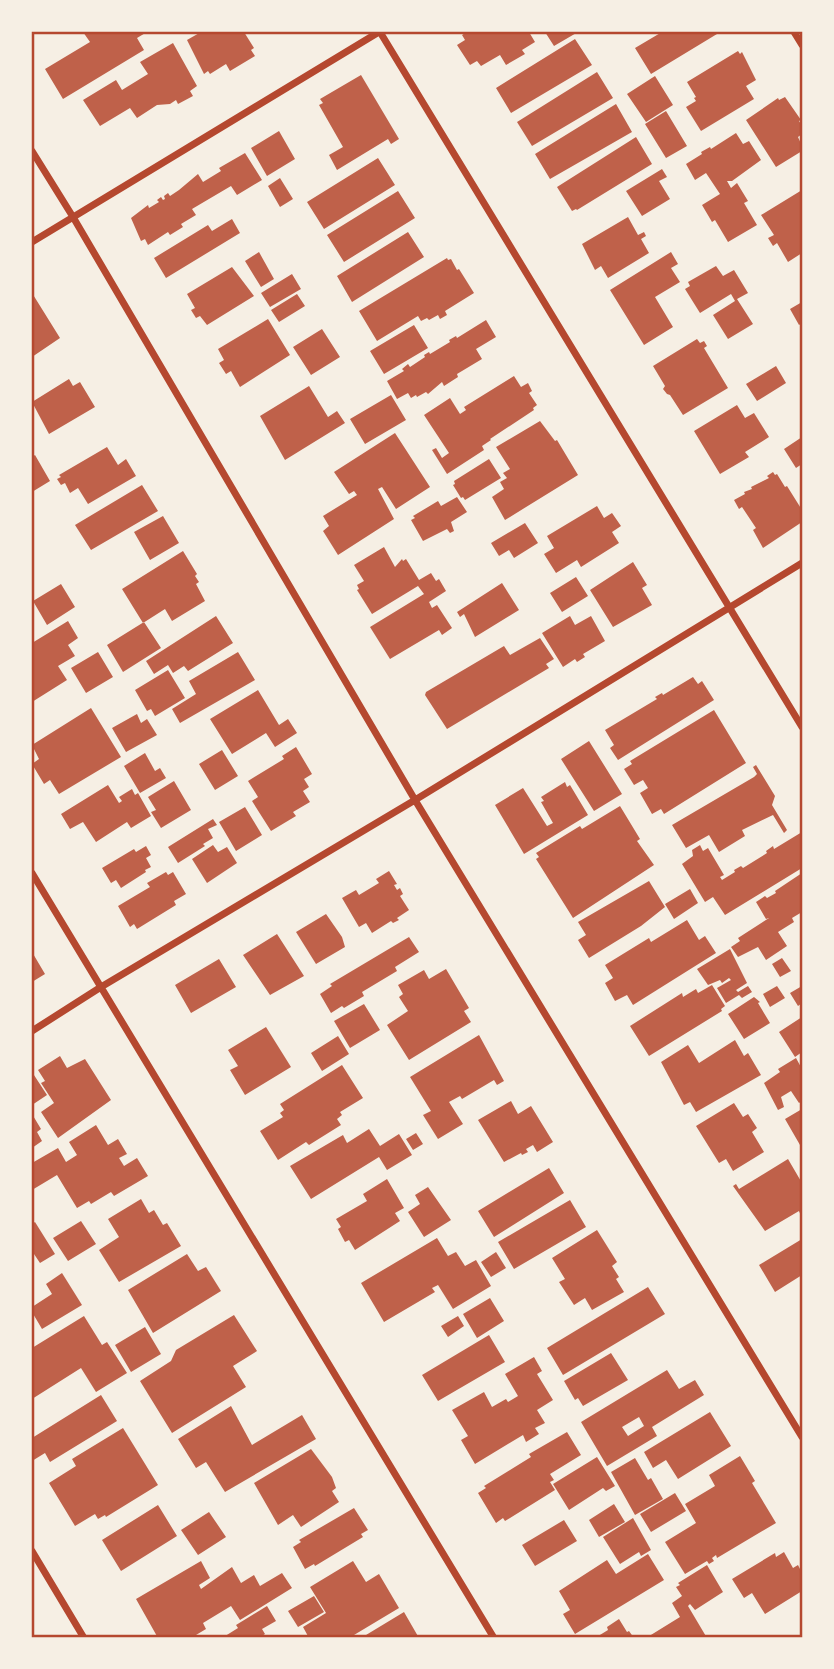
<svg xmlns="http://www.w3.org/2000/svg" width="834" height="1669" font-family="'Alegreya Sans',sans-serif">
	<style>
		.building { fill: #bf614a; fill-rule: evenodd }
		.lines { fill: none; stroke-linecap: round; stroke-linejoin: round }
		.minor { stroke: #b5482f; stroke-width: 7 }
		.neatline { fill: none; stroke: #b5482f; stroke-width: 2.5 }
	</style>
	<rect width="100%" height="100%" fill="#f6efe4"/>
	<!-- building -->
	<path class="building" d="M83 32H147L137 38 144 50 63 99 45 69 90 42Z
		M201 32H244L254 48 251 50 255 56 230 71 226 64 210 74 208 71 204 74 187 40Z
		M467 32H529L535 42 522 50 525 54 506 65 500 55 481 66 477 61 470 65 457 45 465 40 462 35Z
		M545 32H578L554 46Z
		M662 32H716L717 34 651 74 635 48Z
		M575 39 592 65 511 113 496 88Z
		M173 43 197 86 190 91 193 96 178 104 176 100 170 104 157 105 137 118 130 108 100 126 83 100 116 80 122 90 148 74 140 62Z
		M738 51 740 54 742 52 756 80 746 86 754 99 701 131 686 107 696 101 694 98 696 97 687 82Z
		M597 72 613 98 532 146 517 122Z
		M361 75 399 139 391 144 388 139 337 170 329 155 343 147 319 105 323 103 320 99Z
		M655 76 673 105 646 122 627 94Z
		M785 97 801 120 799 121 802 126V134L798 137 802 146V151L776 167 746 120 778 98 779 100Z
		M616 104 632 132 550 179 535 154Z
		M666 111 687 146 666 158 645 124Z
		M279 131 295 159 267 176 251 148Z
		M736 133 743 144 749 141 761 160 732 181H727L731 188 737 183 748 201 744 203 757 225 728 242 715 220 712 222 702 205 720 194 706 173 695 180 686 164 702 154 701 152 710 147 711 149Z
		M636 137 652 164 577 210 576 209 572 211 557 187Z
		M245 153 262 180 237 195 231 186 192 209 196 215 181 224 183 227 170 235 168 232 148 245 145 239 141 241 131 218 148 205 149 208 159 202 157 200 161 197 163 200 165 199 164 196 168 193 170 196 179 190 198 174 203 182 221 171 219 168Z
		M378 158 395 185 324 229 307 202Z
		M662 169 667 177 659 181 670 199 642 216 626 191Z
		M280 178 293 199 280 207 268 186Z
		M802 190V253L788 262 777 243 773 246 768 238 774 235 761 215Z
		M398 191 415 218 344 262 327 235Z
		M628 217 638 235 644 232 646 236 641 239 649 253 608 278 601 266 595 270 582 244Z
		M232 219 240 233 166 278 154 258 208 225 212 231Z
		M408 232 424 257 352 302 337 276Z
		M259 252 274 279 261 287 245 261Z
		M671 252 678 264 671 268 680 282 655 297 673 327 644 345 610 290Z
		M447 258 448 260 451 259 457 270 459 269 474 293 445 311 447 315 440 319 438 315 429 320 427 318 421 321 418 316 377 341 359 311Z
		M716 266 723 276 734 270 748 293 737 299 753 324 728 339 713 315 735 301 731 294 700 313 685 289 690 286 688 282Z
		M232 267 254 296 207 325 200 316 196 318 191 310 195 308 187 294Z
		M292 274 301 289 270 307 261 293Z
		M32 293 60 338 32 357Z
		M297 294 305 306 279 322 271 310Z
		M802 302V323L799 325 790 309Z
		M268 319 290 355 240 387 231 371 226 374 219 363 224 360 218 349Z
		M486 320 496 337 476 349 482 359 457 374 458 377 444 386 442 382 428 394 426 392 417 397 416 395 411 398 408 393 397 399 387 381 404 371 402 369 408 364 410 367 425 357 424 355 429 352 430 354 450 342 449 340 456 336 457 338Z
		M414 325 428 348 384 374 370 351Z
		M322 329 340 357 311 375 293 347Z
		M697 339 700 343 704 341 707 346 704 348 728 388 683 415 670 395 667 394 663 389 665 386 653 366Z
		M776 366 786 383 757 401 746 384Z
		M514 376 521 387 528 383 532 391 529 393 537 405 533 408 534 410 490 439 491 440 482 446 484 450 447 474 432 450 436 448 442 458 449 453 424 415 450 398 460 414 466 410 464 407Z
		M69 379 73 386 80 382 95 407 49 434 32 402Z
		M309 386 328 417 337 411 345 423 285 460 260 416Z
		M391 395 406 420 365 444 350 419Z
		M737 405 745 418 754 413 769 437 745 452 749 457 720 474 694 431Z
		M540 421 555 441 557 440 578 475 505 520 492 497 504 489 500 482 507 478 503 473 510 469 496 447Z
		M395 433 430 487 396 509 382 487 378 489 394 519 338 555 323 531 329 526 323 516 357 495 354 491 349 494 334 472Z
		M802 437V464L796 468 784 449Z
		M107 447 118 465 126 459 136 476 88 504 78 488 70 493 65 483 61 485 57 479 61 477 59 475Z
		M35 455 50 481 32 492V457Z
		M489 459 501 478 465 500 463 497 461 498 453 485 455 484 454 481Z
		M773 472 775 475 777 474 785 487 787 486 802 510V522L763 548 753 530 756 528 742 507 739 509 734 500 745 494 744 492 752 489 751 487 769 478 767 476Z
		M142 485 158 511 91 550 75 525Z
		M457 497 467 512 451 522 454 531 450 533 447 529 423 541 411 520 415 518 413 516 438 501 441 506Z
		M597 506 604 518 612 513 621 526 612 532 619 543 581 567 577 560 556 573 544 554 554 548 547 536Z
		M163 516 179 543 150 560 134 532Z
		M525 523 538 543 514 558 509 550 499 556 491 543Z
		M384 547 395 567 402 559 403 561 406 559 419 580 431 573 436 581 439 579 446 591 429 602 432 608 437 605 452 628 442 635 439 630 390 659 370 627 424 594 418 586 372 614 357 590 359 589 357 585 364 581 354 565Z
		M183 551 197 574 195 576 199 582 196 584 205 601 172 621 165 609 143 623 122 589Z
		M633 562 647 585 642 588 652 605 613 627 590 590Z
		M576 577 588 596 562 612 550 593Z
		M502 583 519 610 475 637 464 614 460 617 457 612Z
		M61 584 75 607 47 625 33 601Z
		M216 616 233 643 188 671 184 666 173 673 168 665 154 674 146 661Z
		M570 616 575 625 591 616 605 641 583 654 585 657 577 662 575 659 563 667 542 633Z
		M68 621 78 638 68 645 75 656 58 666 67 680 32 702V643Z
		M144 622 161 648 123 672 107 645Z
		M540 638 554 659 546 664 549 668 447 729 425 695 426 692 504 646 510 655Z
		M98 652 113 677 86 693 71 668Z
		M238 652 255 680 180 723 172 709 196 694 189 681Z
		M168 670 185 698 155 716 151 709 147 711 135 690Z
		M693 677 698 684 702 681 714 700 618 760 610 748 614 745 605 730 657 699 655 697 662 693 663 695Z
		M258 690 279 725 288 719 297 733 275 747 266 733 232 754 210 719Z
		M91 708 121 757 59 794 50 780 44 784 32 764 39 759 32 745Z
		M714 710 746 763 664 814 661 809 652 814 640 793 648 788 643 780 634 785 624 769 632 764 630 761Z
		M137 714 141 723 147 719 157 735 126 752 112 728Z
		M589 741 622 794 594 811 561 759Z
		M296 747 312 774 304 779 309 787 303 791 310 802 293 812 296 816 271 831 252 801 258 797 248 781 284 759 282 756Z
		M222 750 238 776 215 790 199 764Z
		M145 753 155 771 160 768 166 778 140 793 124 766Z
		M756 765 775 796 772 805 787 830 784 833 773 815 742 830 745 836 719 852 709 835 686 848 672 825 754 777 757 774 753 767Z
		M174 781 191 810 161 828 151 812 156 810 148 797Z
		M565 782 567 787 570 785 588 815 524 854 495 805 523 788 547 826 553 823 541 802 544 801 541 797Z
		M108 785 119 803 122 801 119 797 132 789 135 795 138 793 151 816 131 828 127 822 96 842 83 822 70 829 61 814Z
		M620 806 640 839 637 841 654 865 573 918 536 859 539 857 536 853 580 826 582 829Z
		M245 807 262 835 236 851 219 822Z
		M213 819 217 825 208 829 213 838 203 844 205 846 178 863 168 847Z
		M802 832V868L725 915 713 897 705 902 682 864 693 856 692 850 700 845 703 851 708 848 724 875 720 877 722 880 735 872 734 870 741 866 743 868 767 853 766 851 773 846 774 849Z
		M213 845 218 852 227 847 237 863 207 883 192 859Z
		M146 846 151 855 146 858 151 867 145 870 146 872 121 888 116 880 111 883 102 868 134 849 136 852Z
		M389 871 397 884 394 885 397 890 400 888 403 894 400 896 409 910 397 918 399 920 393 923 391 921 372 933 366 923 359 927 342 898 356 890 359 895 379 883 376 879Z
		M166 872 168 875 173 872 186 894 174 901 176 905 137 929 134 924 130 927 118 906 150 887 147 883Z
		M802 873V912L792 918 794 922 778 932 787 946 766 960 758 947 738 957 731 947 740 941 738 938 769 918 766 919 756 902 765 896 767 898 776 893 775 891Z
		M649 881 665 907 641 926 589 958 578 940 586 935 578 922Z
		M690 889 698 903 674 919 665 904Z
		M326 914 342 937 345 947 316 964 296 932Z
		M687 920 699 940 705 936 716 953 633 1005 627 995 615 1001 605 983 613 978 605 965 649 938 651 942Z
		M277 934 304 976 270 995 243 955Z
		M409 937 419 952 395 967 397 971 362 992 364 996 344 1008 342 1006 331 1013 320 994 332 986 330 984Z
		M730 949 747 983 736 990 738 992 748 986 752 992 742 998 739 995 726 1003 717 988 731 980 729 978 722 983 720 980 708 985 697 969Z
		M32 952 45 974 32 982Z
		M782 958 791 971 780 977 772 964Z
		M219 959 236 987 191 1013 175 985Z
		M446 969 469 1008 464 1011 471 1022 409 1060 387 1025 408 1011 399 997 403 994 398 985 424 970 429 979Z
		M712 985 725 1006 721 1009 722 1011 649 1056 630 1026 682 993 683 997 696 989 698 993Z
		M777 986 785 998 770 1007 763 994Z
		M802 986V1003L798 1006 790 993Z
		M754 997 760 1002 758 1003 770 1023 744 1039 728 1014Z
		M364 1004 380 1030 350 1048 334 1021Z
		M802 1017V1052L795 1057 779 1032Z
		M266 1027 291 1067 245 1095 230 1070 238 1066 228 1050Z
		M479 1035 504 1081 497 1085 494 1080 462 1099 460 1096 449 1102 463 1124 438 1139 423 1115 431 1111 410 1077Z
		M338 1036 349 1054 322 1071 311 1053Z
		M735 1040 744 1056 748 1053 761 1075 696 1112 690 1102 684 1105 661 1062 688 1045 699 1063Z
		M60 1056 67 1068 85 1059 111 1100 58 1138 41 1112 54 1103 41 1083 45 1081 38 1070Z
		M796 1058 802 1069V1101L799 1103 791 1091 781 1097 784 1107 778 1110 764 1083 780 1072 778 1069Z
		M342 1065 363 1098 340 1112 342 1115 337 1119 341 1125 309 1145 306 1142 278 1160 260 1131 283 1117 280 1113 284 1110 280 1104Z
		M32 1072 47 1095 32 1105Z
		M511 1101 518 1114 531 1106 553 1142 537 1152 533 1145 526 1149 528 1152 522 1155 521 1153 504 1162 478 1120Z
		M734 1103 743 1117 748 1114 757 1128 752 1132 764 1152 733 1171 726 1159 719 1163 696 1126Z
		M802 1109V1144L800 1145 785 1119Z
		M32 1114 41 1129 37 1132 42 1141 32 1148Z
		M96 1125 108 1145 118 1139 127 1154 119 1158 124 1166 137 1158 148 1176 114 1196 111 1192 91 1204 89 1201 77 1208 57 1175 32 1190V1170L34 1169 32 1163 58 1148 66 1162 77 1155 69 1142Z
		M369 1129 380 1146 399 1134 412 1155 387 1170 379 1157 311 1199 290 1166 343 1135 347 1143Z
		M416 1133 423 1144 413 1150 406 1139Z
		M788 1159 802 1183V1218L799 1211 765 1231 733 1186 736 1184 739 1189Z
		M549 1168 564 1193 494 1237 478 1211Z
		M387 1179 404 1208 395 1213 400 1221 355 1250 349 1240 345 1242 338 1229 341 1227 336 1219 367 1201 363 1194Z
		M428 1187 451 1220 424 1237 408 1212 420 1204 415 1195Z
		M141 1199 149 1213 154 1210 163 1225 167 1223 181 1246 119 1282 99 1250 119 1237 108 1219Z
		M570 1200 586 1227 514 1269 498 1242Z
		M81 1221 96 1244 68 1261 53 1238Z
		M35 1222 55 1254 40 1263 32 1251V1224Z
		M597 1230 617 1262 612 1266 619 1277 616 1279 624 1292 592 1310 585 1298 574 1305 559 1282 565 1279 552 1258Z
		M437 1238 448 1256 456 1252 465 1266 476 1260 491 1286 453 1309 438 1285 432 1288 435 1292 384 1322 361 1283Z
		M802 1239V1275L775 1292 759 1265Z
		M496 1252 506 1268 491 1277 481 1262Z
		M187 1254 198 1271 206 1267 221 1291 153 1333 128 1290Z
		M62 1273 82 1305 42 1329 32 1312V1307L52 1294 46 1284Z
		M648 1287 665 1314 563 1375 547 1348Z
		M490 1298 504 1321 477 1338 463 1314Z
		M234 1315 257 1351 233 1366 246 1387 172 1433 140 1381 171 1361 176 1350Z
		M84 1316 102 1345 107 1342 127 1373 96 1392 81 1368 32 1399V1348Z
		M458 1316 464 1326 448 1337 441 1326Z
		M145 1327 161 1354 131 1372 115 1345Z
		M489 1335 505 1362 438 1401 422 1375Z
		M611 1353 628 1380 583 1406 578 1398 575 1400 564 1381Z
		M534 1357 542 1371 537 1374 553 1400 537 1410 545 1423 535 1428 539 1434 526 1442 523 1435 475 1464 461 1440 468 1436 452 1410 484 1392 492 1407 506 1399 508 1402 518 1396 505 1374Z
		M667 1370 679 1389 695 1380 704 1395 652 1427 657 1436 607 1466 581 1422ZM639 1417 644 1426 628 1436 622 1427Z
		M101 1395 117 1421 50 1462 45 1453 32 1461V1438Z
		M231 1406 252 1445 302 1415 316 1439 225 1492 206 1462 196 1468 178 1439Z
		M710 1412 731 1446 678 1479 666 1460 653 1468 644 1452Z
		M123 1428 158 1485 106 1517 105 1515 98 1519 95 1514 75 1526 49 1483 76 1466 72 1459Z
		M567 1432 581 1455 550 1474 554 1480 550 1482 555 1490 505 1521 503 1518 496 1523 478 1493 486 1488 484 1486 531 1457 529 1454Z
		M311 1449 332 1477 336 1488 332 1491 339 1502 301 1527 293 1515 278 1525 254 1483Z
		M740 1456 755 1481 752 1483 776 1523 717 1558 716 1555 712 1558 714 1561 709 1564 707 1561 685 1574 665 1542 696 1523 685 1504 715 1486 709 1475Z
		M597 1457 615 1486 606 1491 603 1488 569 1510 553 1484Z
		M635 1458 648 1480 651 1478 663 1499 635 1515 611 1472Z
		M675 1493 686 1511 651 1532 640 1514Z
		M614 1504 625 1522 599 1537 589 1520Z
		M158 1505 177 1536 121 1571 102 1540Z
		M354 1508 368 1530 361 1534 363 1537 315 1566 314 1564 305 1569 293 1547 301 1542 299 1540Z
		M209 1512 226 1537 198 1555 181 1530Z
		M633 1518 651 1550 641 1556 639 1552 620 1564 603 1537Z
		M564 1520 577 1541 535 1566 522 1545Z
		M784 1552 793 1568 798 1565 802 1573V1591L765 1614 752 1593 744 1598 732 1579 775 1553 776 1557Z
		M648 1554 664 1580 575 1634 563 1614 570 1610 559 1591 607 1560 616 1574Z
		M201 1561 210 1578 199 1585 201 1589 232 1567 241 1583 254 1575 260 1586 282 1573 292 1588 240 1620 231 1606 203 1623 206 1629 191 1638H158L136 1599Z
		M353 1561 366 1582 379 1574 399 1608 354 1635V1638H309L303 1627 326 1613 310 1587Z
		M707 1565 723 1592 695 1610 690 1604 688 1606 707 1638H646L680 1617 672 1603 682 1596 676 1587 680 1585 678 1583Z
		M314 1596 324 1612 298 1627 288 1611Z
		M267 1606 276 1621 262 1629 265 1634 259 1638H222L238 1628 236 1625Z
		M404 1612 419 1638H368L366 1635Z
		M619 1619 627 1632 629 1631 634 1638H595L608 1630 607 1627Z"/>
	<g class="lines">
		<!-- minor -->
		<path class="minor" d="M380 32 802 727
			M794 32 802 45
			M32 151 73 217 415 800 802 1437
			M32 242 379 32
			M32 873 494 1638
			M32 1031 101 987 415 800 802 563
			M32 1551 84 1638"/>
	</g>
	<!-- border -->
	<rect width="834" height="1669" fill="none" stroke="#f6efe4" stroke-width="66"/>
	<rect x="33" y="33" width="768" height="1603" class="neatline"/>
</svg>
